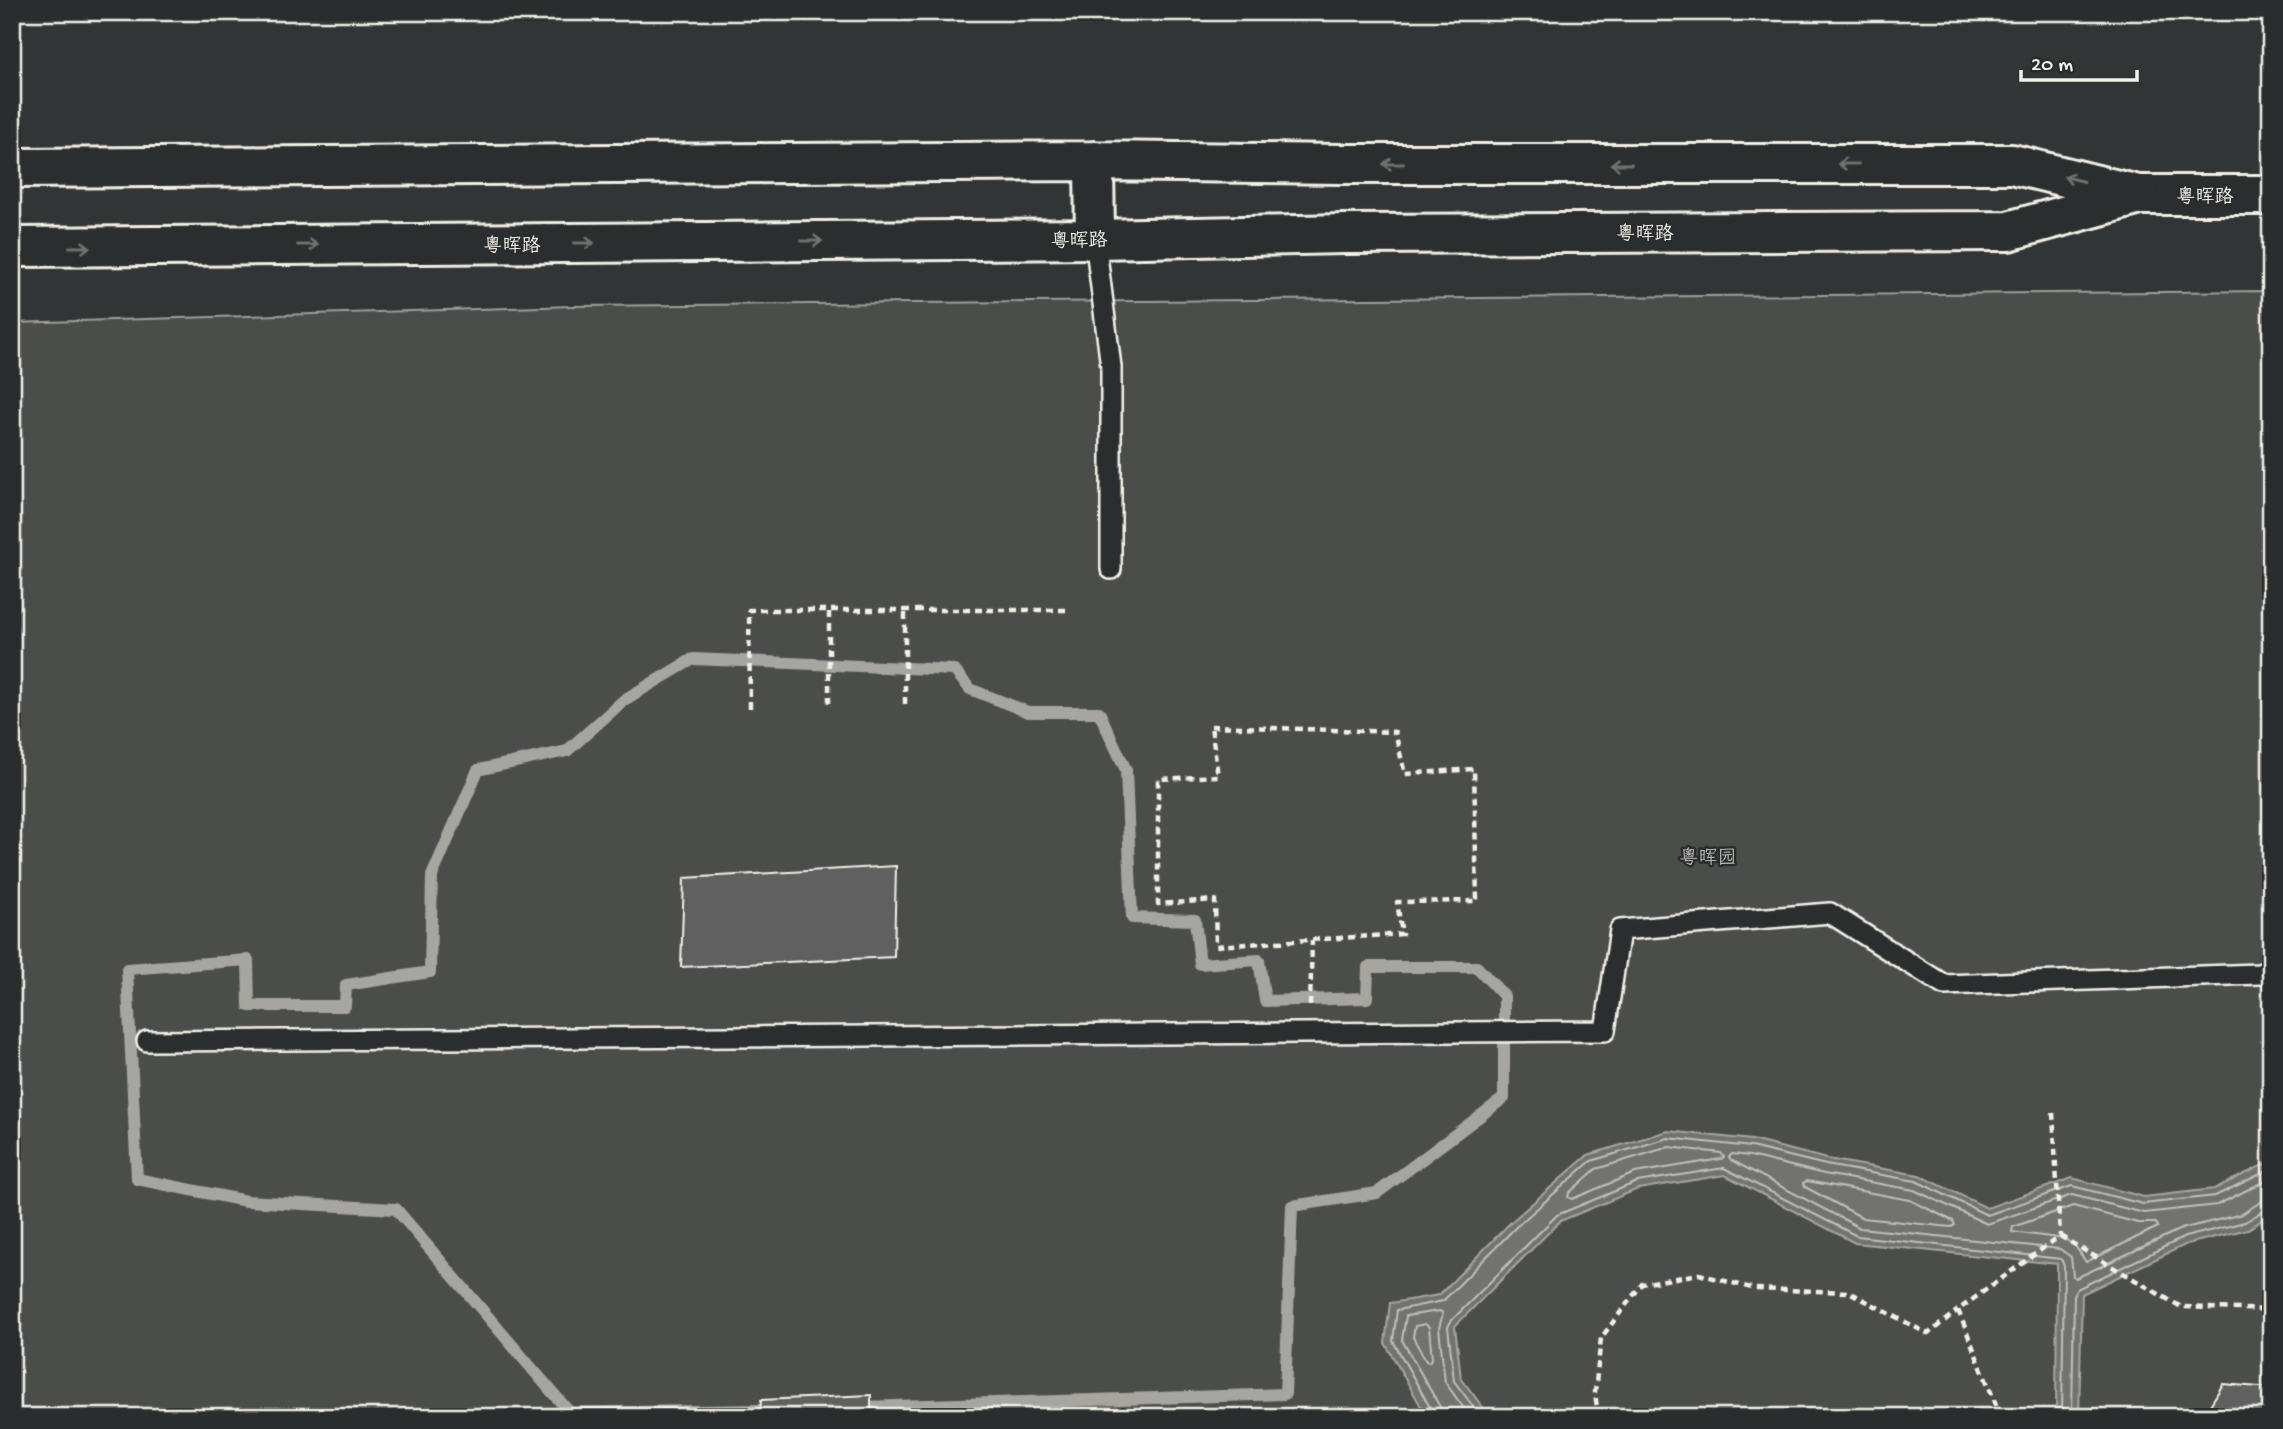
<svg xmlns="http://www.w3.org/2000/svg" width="2283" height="1429" font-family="'Gochi Hand','LXGW WenKai TC',sans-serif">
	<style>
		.green { fill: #4b4d4c; stroke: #a09f9a; stroke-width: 2 }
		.water { fill: #727370; stroke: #a6a5a0; stroke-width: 2 }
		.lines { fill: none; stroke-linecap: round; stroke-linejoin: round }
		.shore { stroke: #c0bfb8; stroke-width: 2 }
		.stream { stroke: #a6a5a0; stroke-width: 12 }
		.building { fill: #5f605f; stroke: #f4f1e8; stroke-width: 2 }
		.lane-casing { stroke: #f4f1e8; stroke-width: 24 }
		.street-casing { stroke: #f4f1e8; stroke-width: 44 }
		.secondary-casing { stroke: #f4f1e8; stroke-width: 44 }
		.path { stroke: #f4f1e8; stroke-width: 4.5; stroke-dasharray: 7 5; stroke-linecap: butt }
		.lane { stroke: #2a2d2e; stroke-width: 19 }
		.street { stroke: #2a2d2e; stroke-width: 38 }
		.secondary { stroke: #2a2d2e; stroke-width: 38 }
		.oneway { stroke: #71726f }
		.labels { text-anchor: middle; stroke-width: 5; stroke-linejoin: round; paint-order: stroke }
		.street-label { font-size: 19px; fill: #f4f1e8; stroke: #2a2d2e }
		.park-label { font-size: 19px; fill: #b9b8b1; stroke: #2a2d2e }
	</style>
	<rect width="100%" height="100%" fill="#323535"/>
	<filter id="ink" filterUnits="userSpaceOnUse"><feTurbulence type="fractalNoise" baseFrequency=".0143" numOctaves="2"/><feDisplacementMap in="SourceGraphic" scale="14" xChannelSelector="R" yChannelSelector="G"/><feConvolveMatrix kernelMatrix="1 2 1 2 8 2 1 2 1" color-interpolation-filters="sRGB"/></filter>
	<g filter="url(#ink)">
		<!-- green -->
		<path class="green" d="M2271 291V1417H12V323L574 306Z"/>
		<!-- water -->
		<path class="water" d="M1668 1131 1752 1140 1827 1159 1919 1175 1987 1208 2072 1178 2144 1197 2214 1189 2271 1161V1214L2248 1229 2187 1244 2082 1294 2079 1417H2056L2057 1264 1855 1243 1725 1175 1638 1189 1560 1221 1455 1326 1461 1378 1490 1417H1427L1385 1343 1390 1303 1439 1295 1511 1222 1588 1155Z"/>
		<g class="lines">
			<!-- shore -->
			<path class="shore" d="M1669 1147 1721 1153 1724 1157 1721 1159 1635 1173 1572 1199 1568 1197 1569 1193 1596 1169Z
				M2271 1178 2217 1205 2144 1213 2072 1195 1987 1224 1914 1190 1824 1174 1750 1156 1732 1154 1729 1157 1731 1160 1860 1228 2060 1249 2071 1257 2073 1276 2076 1278 2181 1229 2242 1214 2262 1201 2271 1200
				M1807 1181 1910 1200 1953 1221 1955 1225 1951 1227 1863 1218 1805 1187 1803 1183Z
				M2073 1206 2138 1223H2156L2158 1227 2086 1262 2076 1247 2065 1239 2012 1232 2013 1227Z
				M1425 1324 1429 1327 1432 1358 1429 1362 1426 1361 1413 1337 1415 1326Z
				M1433 1417 1432 1411 1393 1341 1397 1310 1443 1301 1516 1227 1591 1161 1668 1138 1751 1147 1826 1165 1916 1181 1987 1215 2072 1186 2143 1204 2215 1196 2271 1169
				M1442 1417 1440 1407 1402 1340 1406 1316 1439 1311 1443 1313 1439 1328 1445 1382 1470 1417
				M1481 1417 1454 1381 1448 1327 1451 1321 1557 1215 1637 1182 1724 1168 1857 1236 2061 1259 2064 1266 2062 1417
				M2072 1417 2074 1295 2077 1289 2185 1237 2245 1222 2265 1210 2271 1208"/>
			<!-- stream -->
			<path class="stream" d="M693 659 954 670 970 689 1028 712H1099L1126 770 1132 918 1195 920 1200 964 1259 960 1265 1001 1367 998 1368 967H1477L1504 996V1098L1377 1193 1292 1206 1285 1394 761 1410 570 1413 396 1209 246 1201 137 1179 127 969 248 960 249 1006H345L346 985 430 972 432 876 478 770 567 751 624 700Z"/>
		</g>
		<!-- building -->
		<path class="building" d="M896 866 894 957 681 967 684 878Z
			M2223 1384 2271 1388V1417H2203Z
			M871 1395V1417H760L761 1400Z"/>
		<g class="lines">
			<!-- lane casing -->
			<g class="lane-casing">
				<path id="lane" d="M1095 239 1111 367V569
					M147 1041 1605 1031 1620 930 1830 913 1944 985 2259 974 2271 969"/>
			</g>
			<!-- street casing -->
			<g class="street-casing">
				<path id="street" d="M2140 195H2271"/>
			</g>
			<!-- secondary casing -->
			<g class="secondary-casing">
				<path id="secondary" d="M1094 161 1095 239
					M12 168 1094 161 1342 164H2012L2138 195
					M12 247 1095 239 1345 234 2008 231 2140 195"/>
			</g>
			<!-- path -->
			<path class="path" d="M829 703V610
				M905 704V610
				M750 708 749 610H1067
				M1211 726 1395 732 1405 774 1474 769 1477 901 1397 902 1402 934 1216 946 1215 900 1158 904V779L1218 776Z
				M1310 1006 1312 940
				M2053 1113 2060 1236
				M2060 1236 2181 1307 2271 1310
				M1598 1417 1595 1392 1601 1338 1642 1284 1699 1274 1755 1289 1849 1292 1928 1334 1958 1310
				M2001 1417 1958 1310 2060 1236"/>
			<!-- lane -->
			<use href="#lane" class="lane"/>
			<!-- street -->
			<use href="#street" class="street"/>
			<!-- secondary -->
			<use href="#secondary" class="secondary"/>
		</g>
		<!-- one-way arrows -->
		<defs><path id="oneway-shaft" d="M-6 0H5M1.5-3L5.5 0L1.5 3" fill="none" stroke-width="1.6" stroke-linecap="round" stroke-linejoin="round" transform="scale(1.75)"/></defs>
		<g class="oneway">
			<use href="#oneway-shaft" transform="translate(1393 164) rotate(-180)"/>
			<use href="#oneway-shaft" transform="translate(1621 164) rotate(-180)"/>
			<use href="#oneway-shaft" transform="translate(1848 164) rotate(-180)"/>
			<use href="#oneway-shaft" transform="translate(2074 179) rotate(-166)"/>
			<use href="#oneway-shaft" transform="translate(812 241)"/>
			<use href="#oneway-shaft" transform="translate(584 243)"/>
			<use href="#oneway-shaft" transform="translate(308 245)"/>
			<use href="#oneway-shaft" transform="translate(80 247)"/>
		</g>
	</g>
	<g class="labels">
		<!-- street labels -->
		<g class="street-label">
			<text x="2205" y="202">粤晖路</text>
			<text x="1645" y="239">粤晖路</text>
			<text transform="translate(1079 239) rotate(-1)" y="7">粤晖路</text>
			<text x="512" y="251">粤晖路</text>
		</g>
		<!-- park labels -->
		<g class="park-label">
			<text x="1708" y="863">粤晖园</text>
		</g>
	</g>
	<!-- margin -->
	<rect width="2283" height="1429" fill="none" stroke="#2a2d2e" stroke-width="42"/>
	<rect x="21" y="21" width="2241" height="1387" fill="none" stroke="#f4f1e8" stroke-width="2.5" filter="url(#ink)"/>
	<!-- scale -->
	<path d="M2021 70v10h116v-10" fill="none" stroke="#f4f1e8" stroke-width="3.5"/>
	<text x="2031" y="70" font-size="21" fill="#f4f1e8" stroke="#2a2d2e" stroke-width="5" paint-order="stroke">20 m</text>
</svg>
